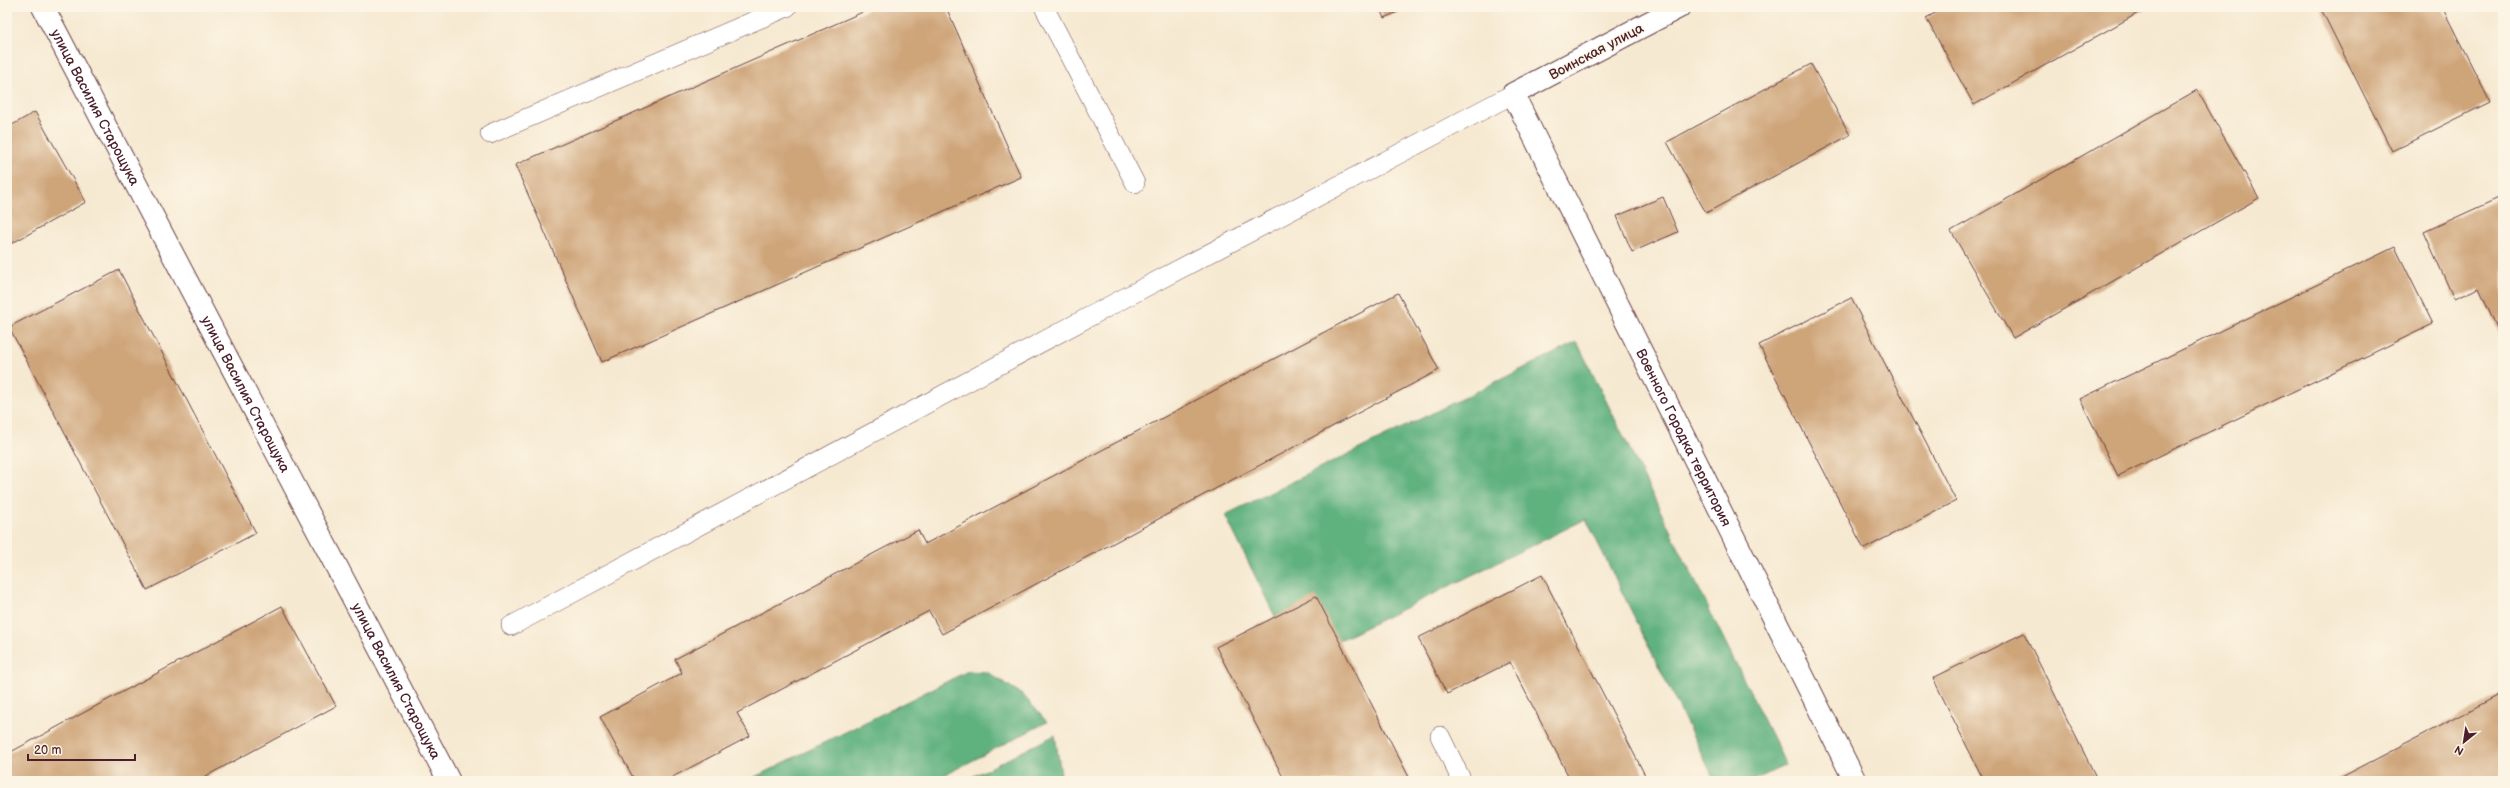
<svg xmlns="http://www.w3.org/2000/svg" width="2510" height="788" font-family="'Balsamiq Sans',sans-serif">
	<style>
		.forest { fill: #5fb17e; stroke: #546854 }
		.building { fill: #cea479 }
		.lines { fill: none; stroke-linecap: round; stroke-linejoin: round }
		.lane-casing { stroke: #643d44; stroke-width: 20 }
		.street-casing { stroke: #643d44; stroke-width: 24 }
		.lane { stroke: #fff; stroke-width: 19 }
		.street { stroke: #fff; stroke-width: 22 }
		.labels { text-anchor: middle; stroke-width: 3; stroke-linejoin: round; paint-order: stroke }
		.street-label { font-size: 14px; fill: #4a1f2b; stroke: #fcf5e5 }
	</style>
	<rect width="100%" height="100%" fill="#fcf5e5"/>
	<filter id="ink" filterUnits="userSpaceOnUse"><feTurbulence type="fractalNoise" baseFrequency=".025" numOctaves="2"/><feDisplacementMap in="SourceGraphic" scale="8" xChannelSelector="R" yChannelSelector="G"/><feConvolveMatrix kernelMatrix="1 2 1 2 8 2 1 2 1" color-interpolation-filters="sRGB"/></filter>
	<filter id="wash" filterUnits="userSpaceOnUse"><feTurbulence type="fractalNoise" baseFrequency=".012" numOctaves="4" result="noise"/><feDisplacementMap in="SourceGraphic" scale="16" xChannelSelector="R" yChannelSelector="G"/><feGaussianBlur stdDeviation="0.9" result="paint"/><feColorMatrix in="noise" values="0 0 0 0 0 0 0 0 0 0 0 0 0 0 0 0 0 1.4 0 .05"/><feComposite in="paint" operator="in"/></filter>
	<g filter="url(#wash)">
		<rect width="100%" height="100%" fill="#f6e9d1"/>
		<!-- forest -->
		<path class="forest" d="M1577 342 1786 765 1752 781H1715L1586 519 1297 661 1225 515Z
			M968 671 987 672 1022 694 1047 722 933 781H754L753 778Z
			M1055 735 1062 781H964Z"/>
		<g id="blocks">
			<!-- building -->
			<path class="building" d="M874 7H946L1021 177 602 362 515 165Z
				M1379 7H1409L1384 18Z
				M1946 7H2149L1974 105 1926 18Z
				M2320 7H2442L2490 102 2392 151Z
				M1811 64 1850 135 1706 213 1667 142Z
				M2197 90 2259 198 2013 338 1951 231Z
				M35 112 86 202 7 246V128Z
				M2503 196V341L2479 288 2454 299 2424 232Z
				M1663 197 1678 232 1632 252 1617 216Z
				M2395 247 2433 324 2118 476 2080 399Z
				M119 270 256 533 147 590 9 327Z
				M1398 293 1439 370 942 634 929 611 737 713 750 736 665 781H635L600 717 682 673 675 659 918 530 925 544Z
				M1851 298 1956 501 1864 549 1759 345Z
				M1542 575 1648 781H1571L1510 662 1447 694 1418 638Z
				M1316 596 1411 781H1285L1216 647Z
				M282 606 336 706 197 781H7V754Z
				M2024 633 2098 781H1984L1933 678Z
				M2503 693V781H2334Z"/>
		</g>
	</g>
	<g filter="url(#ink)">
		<use href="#blocks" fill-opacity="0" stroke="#643d44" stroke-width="1"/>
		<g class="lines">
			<!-- lane casing -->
			<g class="lane-casing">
				<path id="lane" d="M1044 7 1135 183
					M490 134 787 7
					M511 626 1113 304 1513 94
					M1440 736 1462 781"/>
			</g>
			<!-- street casing -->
			<g class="street-casing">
				<g id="street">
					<path id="s1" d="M43 7 449 781"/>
					<path id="s2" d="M1679 7 1513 94 1855 781"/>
				</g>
			</g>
			<!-- lane -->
			<use href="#lane" class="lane"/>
			<!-- street -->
			<use href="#street" class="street"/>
		</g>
	</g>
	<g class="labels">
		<!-- street labels -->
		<g class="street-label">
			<text transform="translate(1596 51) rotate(-28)" y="5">Воинская улица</text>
			<text dy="5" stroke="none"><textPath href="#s1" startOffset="113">улица Василия Старощука</textPath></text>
			<text dy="5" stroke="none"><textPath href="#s1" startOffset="437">улица Василия Старощука</textPath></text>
			<text dy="5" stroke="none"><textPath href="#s2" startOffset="571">Военного Городка территория</textPath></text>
			<text dy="5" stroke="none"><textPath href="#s1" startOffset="761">улица Василия Старощука</textPath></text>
		</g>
	</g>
	<!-- margin -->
	<rect width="2510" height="788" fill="none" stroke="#fcf5e5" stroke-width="24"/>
	<!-- north arrow -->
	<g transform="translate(2464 742) rotate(210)" stroke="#fcf5e5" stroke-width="3" paint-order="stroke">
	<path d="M0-3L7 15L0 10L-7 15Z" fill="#4a1f2b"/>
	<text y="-6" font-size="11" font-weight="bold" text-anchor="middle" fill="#4a1f2b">N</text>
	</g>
	<!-- scale -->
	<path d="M28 754v6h107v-6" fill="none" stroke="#4a1f2b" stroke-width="2"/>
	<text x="34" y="754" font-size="12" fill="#4a1f2b" stroke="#fcf5e5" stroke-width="3" paint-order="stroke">20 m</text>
</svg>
